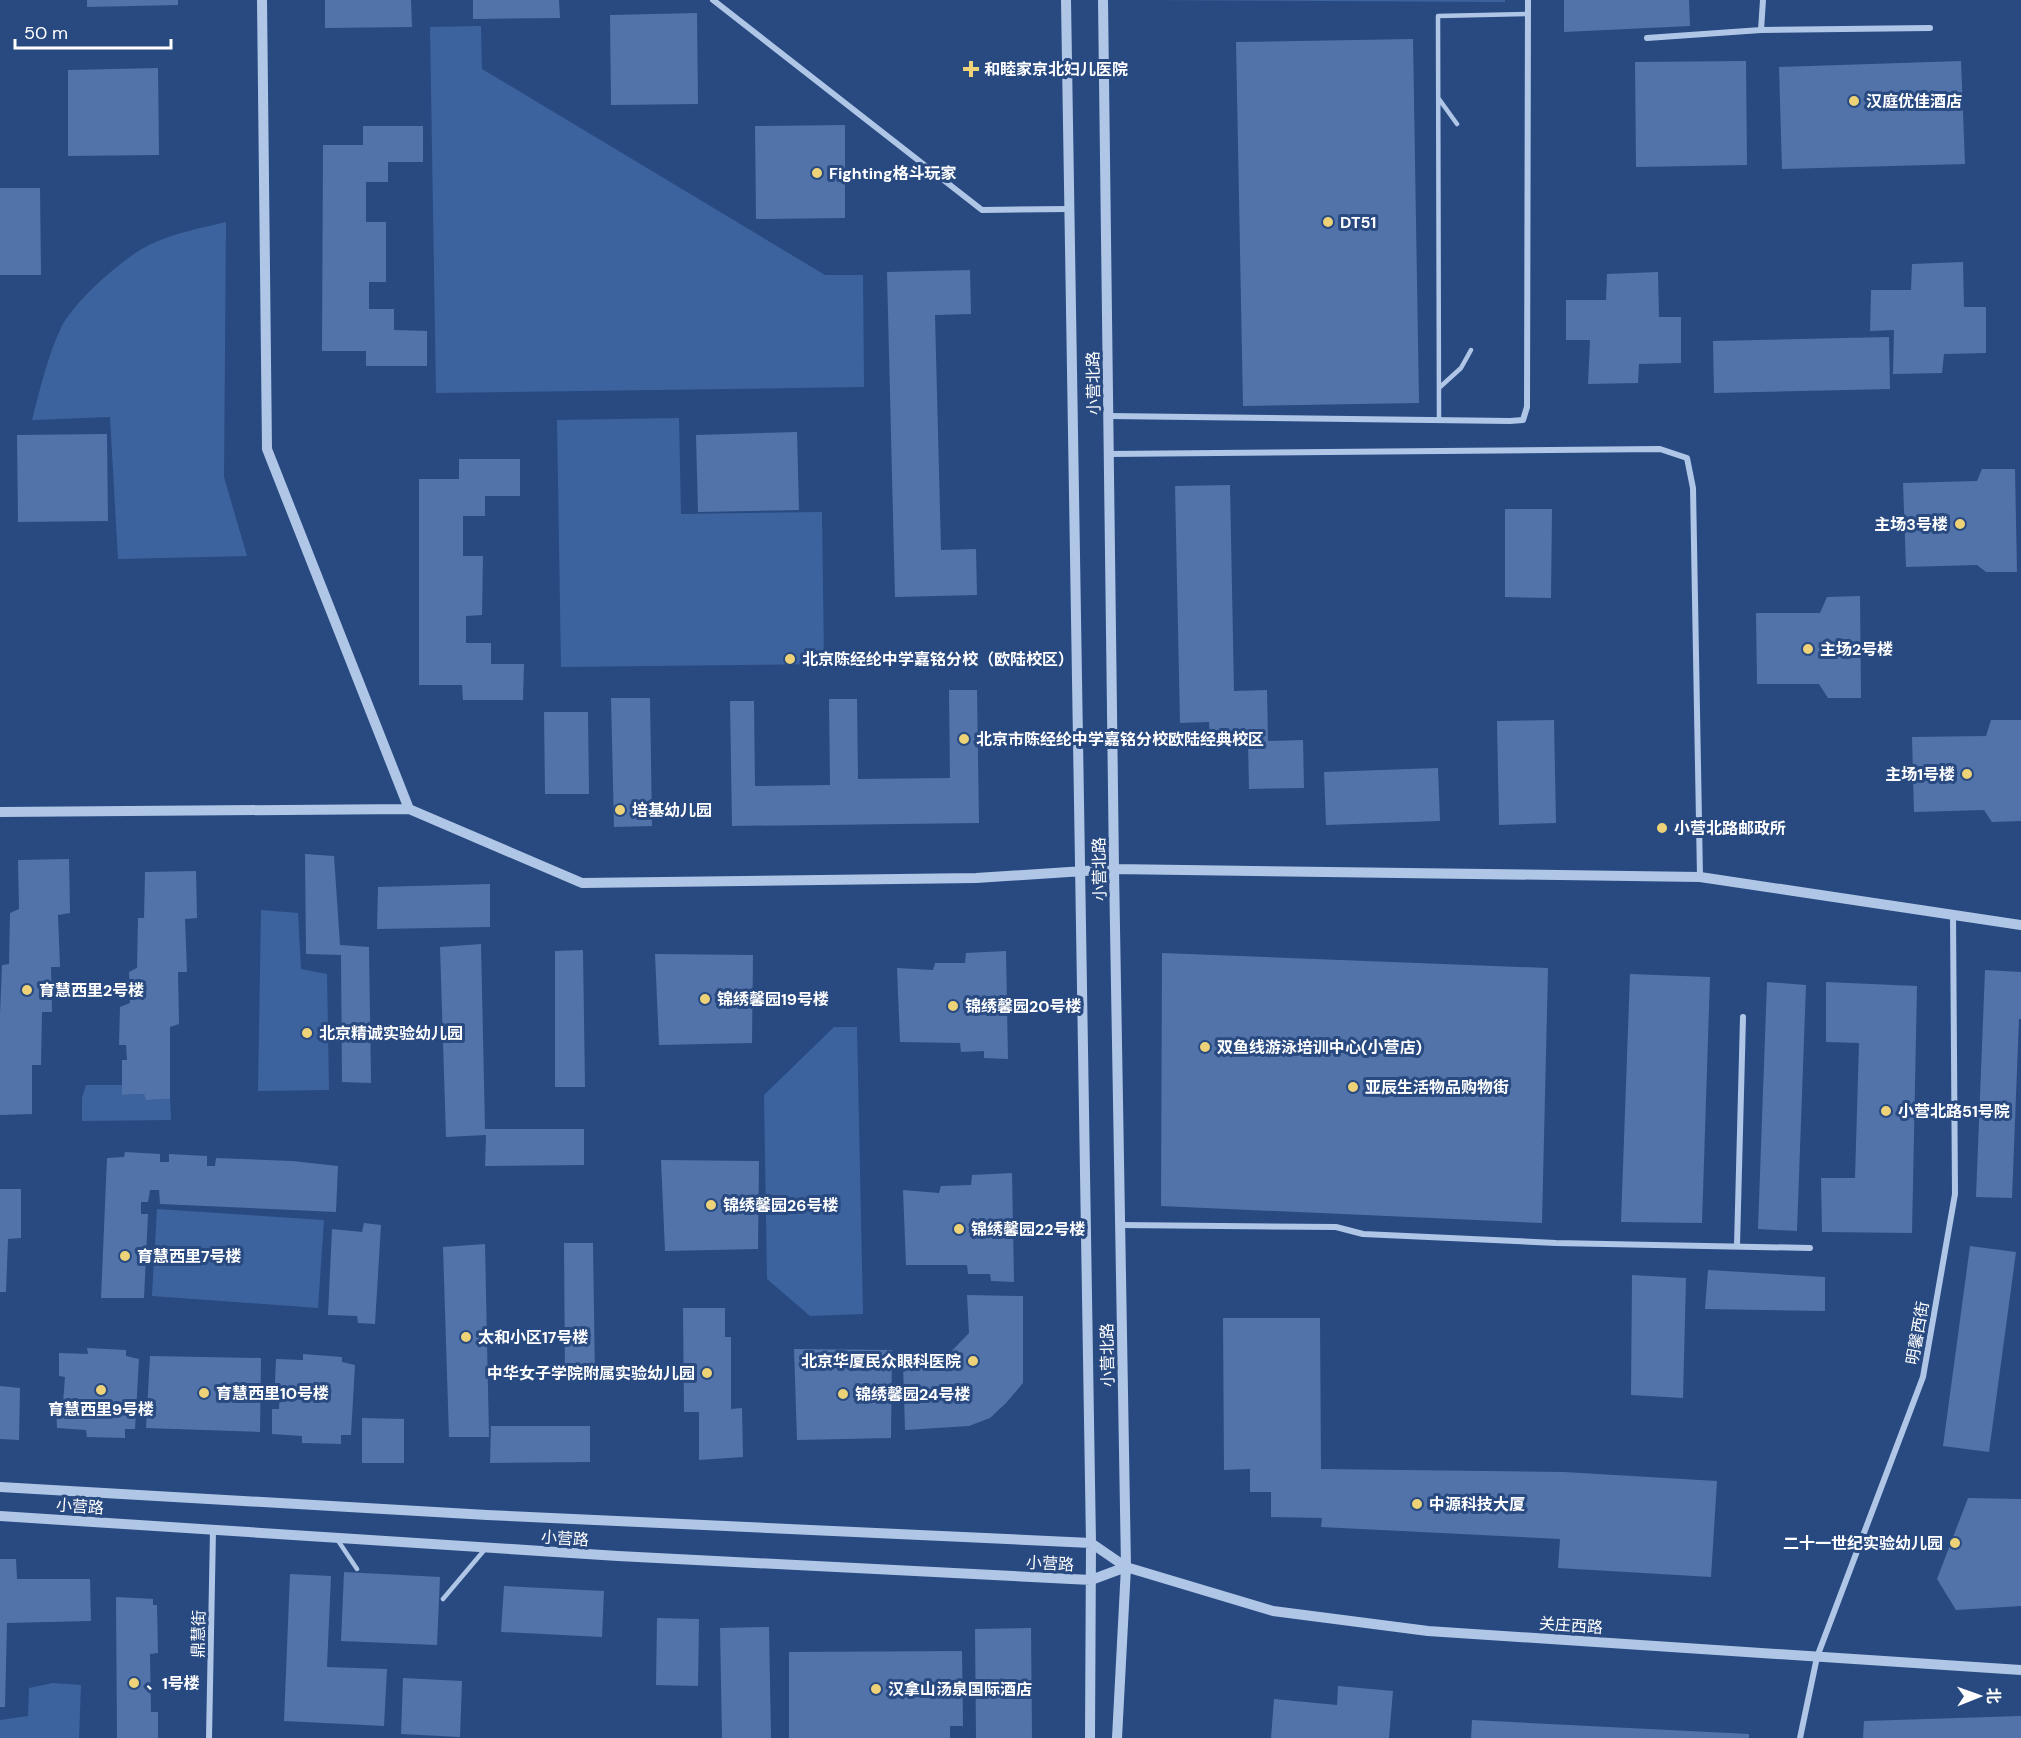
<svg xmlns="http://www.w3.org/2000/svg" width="2021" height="1738" font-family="'DM Sans','Noto Sans SC',sans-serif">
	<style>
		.green { fill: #3d639e }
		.building { fill: #5173a9 }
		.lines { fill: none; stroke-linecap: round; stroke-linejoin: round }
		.service { stroke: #b0c6e6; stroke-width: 4.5 }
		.minor { stroke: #b0c6e6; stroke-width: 6 }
		.tertiary { stroke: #b0c6e6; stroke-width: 10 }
		.poi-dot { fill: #edd277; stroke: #284a81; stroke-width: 2 }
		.labels { text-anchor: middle; stroke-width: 6; stroke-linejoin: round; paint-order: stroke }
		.poi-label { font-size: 16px; font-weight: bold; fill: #fff; stroke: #284a81; text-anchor: start }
		.street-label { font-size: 16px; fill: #fff; stroke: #284a81 }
	</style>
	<rect width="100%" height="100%" fill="#284a81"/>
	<!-- green -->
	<path class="green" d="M1148 0H1505V2Z
		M481 26 482 69 825 275H863L864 387 436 393 430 27Z
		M226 222 224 477 247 556 118 559 110 417 32 420C40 390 47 357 61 328 73 302 125 256 151 244 175 233 200 228 226 222Z
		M679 418 681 514 822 512 824 664 561 667 557 420Z
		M261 910 298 913 301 969 327 974 329 1090 258 1091Z
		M834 1027H857L863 1314 810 1316 767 1279 764 1095Z
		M86 1085H122L123 1095 144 1094 147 1100 170 1099 171 1120 82 1121V1098Z
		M157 1209 324 1220 318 1308 152 1296Z
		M53 1683 81 1685 79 1738H0V1720L28 1716 29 1688Z"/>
	<!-- building -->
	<path class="building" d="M87 0H178V5L87 7Z
		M325 0H411L412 27 325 28Z
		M473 0H559L560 18 473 19Z
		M1564 0H1689L1690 26 1564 32Z
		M697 13 698 104 611 105 610 15Z
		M1413 39 1419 403 1243 406 1236 42Z
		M1746 61 1747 165 1636 167 1635 62Z
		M1961 61 1965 164 1782 169 1779 67Z
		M158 68 159 155 68 156V70Z
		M845 125V218L756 219 755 126Z
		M363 126H423V162H388V182H366V222H386V282H369V309H394V330L427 331V366H366V351H322L323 145H363Z
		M0 188H40L41 275H0Z
		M1963 262 1964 307H1986V353L1944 354 1942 373 1893 374 1894 330 1870 331 1871 290H1911L1912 264Z
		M970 270 971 314 935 315 941 550 976 549 977 595 895 597 887 272Z
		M1658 272 1659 317H1681V363L1639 364 1638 383 1588 384 1590 340H1566V300H1606L1607 274Z
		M1889 337 1890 389 1714 393 1713 341Z
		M797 432 799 510 698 512 696 435Z
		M107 434 108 521 18 522 17 435Z
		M459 459H520V496H485V516H463V556H483L482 615 466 616V643H491V664H524L523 700H463L462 685H419V479H459Z
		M1982 469H2015L2017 572H1986L1977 565 1906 567 1903 483 1977 481Z
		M1230 485 1234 691 1267 690 1268 741 1303 740 1304 788 1249 789 1248 742 1210 743 1209 722 1180 723 1175 486Z
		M1505 509H1552L1551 598 1505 597Z
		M1860 596 1861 698H1828L1819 684H1757L1756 613H1820L1827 597Z
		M949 690H977L979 823 732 826 730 701H754L755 786 830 785 829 699H857L858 779 950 778Z
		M611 698H650L652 826 614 827Z
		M544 712H588L589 794H545Z
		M1554 720 1556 823 1499 825 1497 721Z
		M1991 720H2021V821L1992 822 1984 810 1914 812 1912 737 1986 736Z
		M1438 768 1440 821 1326 825 1324 772Z
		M305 854 334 856 340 945 369 947 371 1083 342 1082 341 955 306 954Z
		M69 859 70 913 58 915 60 967H51L52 1012H42L41 1065H32V1114L0 1115V1015L2 965 9 964 10 913 19 909 18 860Z
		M196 871 197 918 185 919 187 972H178L179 1024 170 1027V1099L146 1100 144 1094 122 1095V1060H127L126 1045H119L120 1007 130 1003 129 972 137 968 138 918H144L145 872Z
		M490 884V927L377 929 378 887Z
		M481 944 485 1129H584V1165L485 1166 486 1135 446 1137 440 947Z
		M583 950 585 1087H555V951Z
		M1006 951 1008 1059 984 1058V1051L961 1052 960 1043 900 1042 897 968 933 970 935 963H965L966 953Z
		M1162 953 1548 968 1542 1223 1161 1206Z
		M655 954 753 955 752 1043 659 1045Z
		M1985 970 2021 972V1019H2019L2012 1198 1976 1197Z
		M1630 974 1710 977 1702 1223 1621 1222Z
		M1767 982 1806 985 1797 1231 1758 1229Z
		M1826 982 1917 986 1912 1233 1822 1232 1821 1178H1855L1859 1043 1826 1042Z
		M125 1152 160 1154V1162H169V1154L207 1156V1166H215L216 1158 292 1161 338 1166 336 1212 160 1204 159 1190H150L148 1202H141V1214H148L144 1298H101L107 1158 124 1157Z
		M661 1160 759 1161 758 1249 665 1251Z
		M1012 1173 1014 1282 991 1281 990 1274H968L967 1265H906L903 1190 939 1193 941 1186 971 1185 972 1175Z
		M0 1189H21V1238L8 1239 6 1292H0Z
		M364 1223 381 1225 375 1324 358 1323 357 1316 328 1315 332 1229 362 1232Z
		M564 1243H593L595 1379 565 1380Z
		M485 1244 489 1437H449L443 1247Z
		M1970 1246 2016 1252 1989 1452 1943 1446Z
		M1708 1270 1825 1277V1311L1705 1309Z
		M1632 1275 1686 1278 1683 1398 1631 1395Z
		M967 1295 1023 1296V1383L1006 1403 990 1418 969 1426 905 1430 903 1363 943 1360 969 1333Z
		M683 1308H725V1337H731V1409L742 1408 743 1457 699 1460V1412H684Z
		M1223 1318H1320L1321 1469 1564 1472 1717 1481 1711 1577 1558 1568 1560 1539 1321 1527 1322 1518 1271 1517V1492H1250V1469L1224 1470Z
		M87 1348 126 1350V1356L139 1359 135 1429H125V1438L87 1437 86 1430 57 1428 56 1403H63L65 1377 59 1376V1353L88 1354Z
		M794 1349 892 1350 891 1438 797 1440Z
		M303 1354 342 1357V1362L355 1365 351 1435H341V1444L302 1443V1436L272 1434V1409H279L280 1383H275L276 1359 303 1360Z
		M150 1356 261 1358 260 1432 146 1428Z
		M0 1386 20 1388 19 1440 0 1439Z
		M362 1418 404 1419V1463H362Z
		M491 1426H590V1462L490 1463Z
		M1968 1498 2021 1499V1606L1956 1610 1937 1579Z
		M0 1559H16L17 1579H90L91 1621 7 1623 5 1707H0Z
		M344 1572 440 1577 437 1645 341 1641Z
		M290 1574 331 1576 327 1667 387 1669 384 1726 284 1721Z
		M504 1586 604 1591 602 1637 501 1632Z
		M116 1597 153 1599V1605H157L158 1653 150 1654 151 1712H158V1738H117Z
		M657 1618 699 1619 698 1686 656 1685Z
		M769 1627 771 1738H722L720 1628Z
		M1031 1628 1032 1738H976L975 1629Z
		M962 1651 963 1726H950V1738H789V1652Z
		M403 1678 462 1681 460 1737 401 1734Z
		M1338 1686 1393 1691 1389 1738H1271L1274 1699 1337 1705Z
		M2021 1716V1738H1863L1864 1721Z
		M1472 1720 1749 1734V1738H1471Z"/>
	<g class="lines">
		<!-- service -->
		<path class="service" d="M1439 99 1457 124
			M1439 388 1461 368 1471 350
			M1439 420 1438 16 1528 14
			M337 1539 357 1569
			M443 1599 486 1548"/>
		<!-- minor -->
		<path class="minor" d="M713 0 982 210 1069 209
			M1763 0 1761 30 1930 28
			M1647 38 1761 30
			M1108 416 1510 421 1523 420 1527 407 1528 0
			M1109 454 1660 449 1687 458 1693 488 1700 877
			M1120 1225 1336 1227 1363 1234 1556 1243 1810 1248
			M1737 1245 1743 1017
			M209 1738 213 1530
			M1800 1738 1817 1657 1923 1377 1955 1194 1953 914"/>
		<!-- tertiary -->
		<path class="tertiary" d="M262 0 267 449 409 809 582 883 976 878 1114 869 1700 877 2021 925
			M1066 0 1091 1543 1090 1738
			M1103 0 1114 869 1126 1567 1117 1738
			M0 812 409 809
			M0 1487 487 1515 1091 1543
			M0 1516 618 1556 1091 1580 1126 1567
			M1091 1543 1126 1567 1273 1611 1428 1631 2021 1670"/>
	</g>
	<!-- markers -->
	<g class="poi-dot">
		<path d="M968 60h6v6h6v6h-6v6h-6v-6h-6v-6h6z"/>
		<circle cx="1854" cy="101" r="6"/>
		<circle cx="817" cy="173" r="6"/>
		<circle cx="1328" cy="222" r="6"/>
		<circle cx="1960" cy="524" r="6"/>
		<circle cx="1808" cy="649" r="6"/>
		<circle cx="790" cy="659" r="6"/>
		<circle cx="964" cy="739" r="6"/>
		<circle cx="1967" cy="774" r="6"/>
		<circle cx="620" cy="810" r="6"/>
		<circle cx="1662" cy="828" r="6"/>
		<circle cx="27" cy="990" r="6"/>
		<circle cx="705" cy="999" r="6"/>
		<circle cx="953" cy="1006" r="6"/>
		<circle cx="307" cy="1033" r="6"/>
		<circle cx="1205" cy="1047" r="6"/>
		<circle cx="1353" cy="1087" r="6"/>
		<circle cx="1886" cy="1111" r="6"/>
		<circle cx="711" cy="1205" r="6"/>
		<circle cx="959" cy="1229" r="6"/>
		<circle cx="125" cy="1256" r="6"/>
		<circle cx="466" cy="1337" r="6"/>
		<circle cx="973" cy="1361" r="6"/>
		<circle cx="707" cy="1373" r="6"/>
		<circle cx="101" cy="1390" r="6"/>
		<circle cx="204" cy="1393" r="6"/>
		<circle cx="843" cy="1394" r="6"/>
		<circle cx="1417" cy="1504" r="6"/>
		<circle cx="1955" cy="1543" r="6"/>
		<circle cx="134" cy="1683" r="6"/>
		<circle cx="876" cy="1689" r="6"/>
	</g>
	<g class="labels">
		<!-- poi labels -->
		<g class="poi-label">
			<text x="984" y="75">和睦家京北妇儿医院</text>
			<text x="1866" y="107">汉庭优佳酒店</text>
			<text x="829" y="179">Fighting格斗玩家</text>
			<text x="1340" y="228">DT51</text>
			<text x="1948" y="530" text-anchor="end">主场3号楼</text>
			<text x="1820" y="655">主场2号楼</text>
			<text x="802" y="665">北京陈经纶中学嘉铭分校（欧陆校区）</text>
			<text x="976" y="745">北京市陈经纶中学嘉铭分校欧陆经典校区</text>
			<text x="1955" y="780" text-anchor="end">主场1号楼</text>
			<text x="632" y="816">培基幼儿园</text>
			<text x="1674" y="834">小营北路邮政所</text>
			<text x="39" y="996">育慧西里2号楼</text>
			<text x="717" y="1005">锦绣馨园19号楼</text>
			<text x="965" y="1012">锦绣馨园20号楼</text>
			<text x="319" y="1039">北京精诚实验幼儿园</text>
			<text x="1217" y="1053">双鱼线游泳培训中心(小营店)</text>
			<text x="1365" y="1093">亚辰生活物品购物街</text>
			<text x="1898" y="1117">小营北路51号院</text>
			<text x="723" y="1211">锦绣馨园26号楼</text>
			<text x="971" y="1235">锦绣馨园22号楼</text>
			<text x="137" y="1262">育慧西里7号楼</text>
			<text x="478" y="1343">太和小区17号楼</text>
			<text x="961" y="1367" text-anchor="end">北京华厦民众眼科医院</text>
			<text x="695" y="1379" text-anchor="end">中华女子学院附属实验幼儿园</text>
			<text x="216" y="1399">育慧西里10号楼</text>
			<text x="855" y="1400">锦绣馨园24号楼</text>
			<text x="101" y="1415" text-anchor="middle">育慧西里9号楼</text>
			<text x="1429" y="1510">中源科技大厦</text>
			<text x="1943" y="1549" text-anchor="end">二十一世纪实验幼儿园</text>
			<text x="146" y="1689">、1号楼</text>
			<text x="888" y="1695">汉拿山汤泉国际酒店</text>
		</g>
		<!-- street labels -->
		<g class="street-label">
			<text transform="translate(1093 383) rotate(-91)" y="6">小营北路</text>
			<text transform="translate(1099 869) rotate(-91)" y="6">小营北路</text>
			<text transform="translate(1917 1333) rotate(-80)" y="6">明馨西街</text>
			<text transform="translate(1107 1355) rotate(-91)" y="6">小营北路</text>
			<text transform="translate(80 1506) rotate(4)" y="6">小营路</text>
			<text transform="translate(565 1538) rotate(4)" y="6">小营路</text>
			<text transform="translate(1050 1563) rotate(3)" y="6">小营路</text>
			<text transform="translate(1571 1625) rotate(4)" y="6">关庄西路</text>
			<text transform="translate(198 1634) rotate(-89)" y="6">鼎慧街</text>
		</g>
	</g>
	<!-- north arrow -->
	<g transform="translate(1979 1696) rotate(89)" stroke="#284a81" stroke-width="4.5" paint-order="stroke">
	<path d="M0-4.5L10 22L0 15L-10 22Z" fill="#ffffff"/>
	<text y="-9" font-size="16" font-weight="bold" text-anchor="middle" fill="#ffffff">北</text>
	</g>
	<!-- scale -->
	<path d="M15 39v9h156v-9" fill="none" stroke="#ffffff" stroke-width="3"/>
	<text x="24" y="39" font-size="18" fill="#ffffff" stroke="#284a81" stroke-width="4.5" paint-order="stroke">50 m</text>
</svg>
